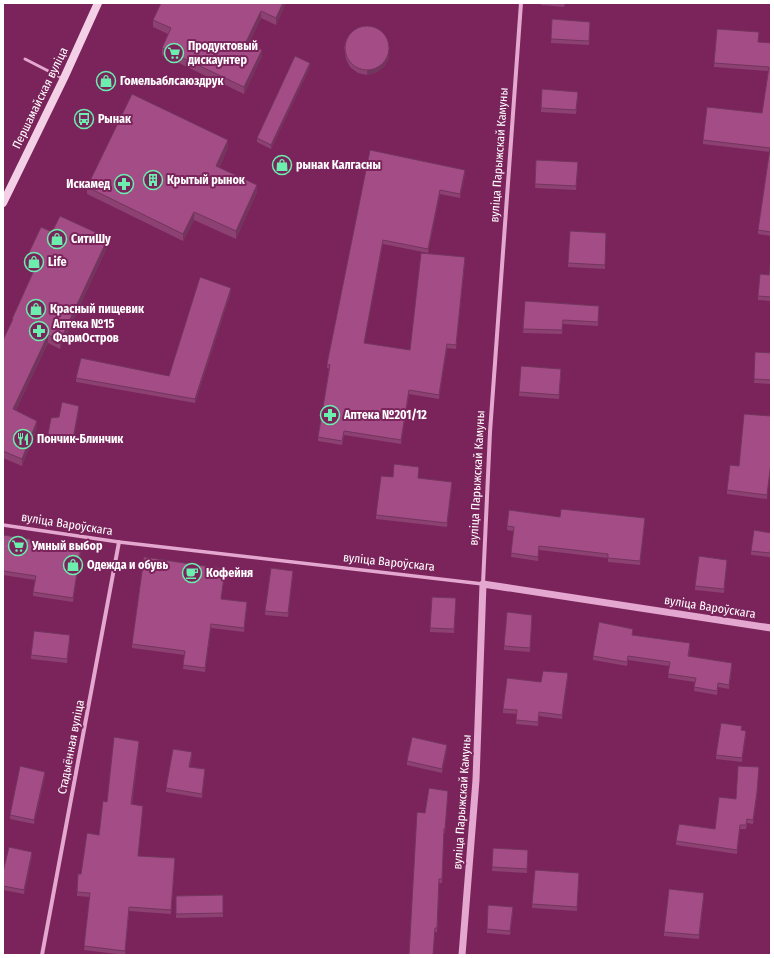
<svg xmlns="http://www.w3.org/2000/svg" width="774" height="958" font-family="'Fira Sans Condensed',sans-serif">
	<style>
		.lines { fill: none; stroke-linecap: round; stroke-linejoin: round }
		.service { stroke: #e4a7cf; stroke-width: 3 }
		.pedestrian { stroke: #e4a7cf; stroke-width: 3.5 }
		.minor { stroke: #e4a7cf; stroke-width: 4 }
		.tertiary { stroke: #e4a7cf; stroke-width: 7 }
		.secondary { stroke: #f4d0e7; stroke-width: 8 }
		.wall { fill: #8c4172 }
		.shaded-wall { fill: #72355d }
		.building { fill: #a34c85; stroke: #72355d }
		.labels { text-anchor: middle; stroke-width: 4; stroke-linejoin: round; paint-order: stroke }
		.poi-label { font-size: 12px; font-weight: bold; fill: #fff; stroke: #7a245b; text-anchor: start }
		.street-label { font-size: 12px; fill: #fff; stroke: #7a245b }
	</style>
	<rect width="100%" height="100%" fill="#7a245b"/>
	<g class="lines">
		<!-- service -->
		<path class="service" d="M25 59 62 78"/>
		<!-- pedestrian -->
		<path class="pedestrian" d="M3 525 119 542 483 584"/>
		<!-- minor -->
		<path class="minor" d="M483 584 490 432 521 3
			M42 955 119 542"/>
		<!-- tertiary -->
		<path class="tertiary" d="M462 955 476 780 483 584 771 628"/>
		<!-- secondary -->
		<path class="secondary" d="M3 203 64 78 98 3"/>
	</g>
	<!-- wall -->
	<path class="wall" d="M286 3 276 25 261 18 249 43 262 56 244 94 162 55V48L168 34 153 27V20Z
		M541 3H565L564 7 541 5Z
		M552 19 590 22 589 45 551 43Z
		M758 42 771 43V236L758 234V230L770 152 703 144V140L762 113 769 71 714 67V63Z
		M344 46 389 49V58L384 67 377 72 367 75 358 73 350 67 346 59Z
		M310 67 271 149 257 142V138Z
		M578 96 576 114 541 112V108Z
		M228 148 219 168 257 192 236 239 194 220 183 241 87 194V187Z
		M370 150 465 174 460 198 440 194 428 253 383 244 364 343 410 350 465 261 456 349 447 348 439 399 409 394 401 444 344 435 342 445 318 441V437L329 369 327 368V364Z
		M536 160 578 166 576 190 535 188Z
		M52 232 108 245 60 349 48 343 16 410 37 428 22 466 3 458V340L12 321V319L33 272 25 268V261Z
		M606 233 605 269 568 267V263Z
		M771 259V301L758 300V296L769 275Z
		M231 292 195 403 76 382V378L169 376Z
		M525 301 599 306 598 326 563 324 562 334 523 333Z
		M755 352 771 353V384L754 383Z
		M561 373 559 399 519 396V392Z
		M79 410 73 443 48 438V434L59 417Z
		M771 416 767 499 727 494V490L739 466Z
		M419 471 418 478 452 486 447 527 376 519V515L393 477Z
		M560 517 645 522 640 565 608 562V558L539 550 538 561 511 557 514 531 507 530V526Z
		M771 533V548L770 557 751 555V551Z
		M3 535 81 551 73 602 33 596V592L35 580 3 575Z
		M727 564 724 593 695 590V586Z
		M225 573 221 599 247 606 244 632 211 628 205 672 183 669 185 655 132 648V644Z
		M293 575 288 617 265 615V611Z
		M456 598 454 633 430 632V628Z
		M532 619 530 652 504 650V646Z
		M633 633V635L690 647 689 656 732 667 729 689 718 687 717 695 694 691 695 682 668 678 669 666 628 660 627 666 593 660V656Z
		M70 639 67 663 31 659V655Z
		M568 677 562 719 539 716 538 726 516 724 517 714 503 713V709L541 682Z
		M746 735 742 762 716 759V755Z
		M139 746 132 805 143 810 138 856 175 862 171 914 129 911 125 955 84 950 90 897 77 896V892L81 874 99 835 107 802Z
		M447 749 442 773 407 765V761Z
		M192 756 190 767 205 773 202 798 166 792V788Z
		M45 776 34 824 10 819V815Z
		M448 791 445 833H444L442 883H439L437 932H435L425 813Z
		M757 796 753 824 747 823 746 829H740L737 854 676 845V841L715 829 736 799Z
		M528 850 527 873 492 871V867Z
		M32 856 24 894 3 890V872Z
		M579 873 577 911 532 908V904Z
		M223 895V917L176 918V896Z
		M704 897 699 939 664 936V932Z
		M513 911 510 935 487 933V929Z"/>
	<!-- shaded-wall -->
	<path class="shaded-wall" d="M283 3H286L276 25V18Z
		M261 11V18L246 49V42Z
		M389 45V58L384 67 377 72 367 75V71Z
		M262 50V56L244 94V87Z
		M310 63V67L271 149V145Z
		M228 140V148L216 174V166Z
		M465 170V174L460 198V194Z
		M257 185V192L236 239V231Z
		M440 190V194L428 253V249Z
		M194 212V220L183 241V234Z
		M108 238V245L60 349V341Z
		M383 240V244L364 347V343Z
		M465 257V261L456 349V345Z
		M231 288V292L195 403V399Z
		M48 335V343L13 416V409Z
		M447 344V348L439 399V395Z
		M409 390V394L401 444V440Z
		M79 406V410L73 443V439Z
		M37 421V428L22 466V459Z
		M771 462V466L767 499V495Z
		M452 482V486L447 527V523Z
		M645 518V522L640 565V561Z
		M81 547V551L73 602V598Z
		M727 560V564L724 593V589Z
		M225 569V573L221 603V599Z
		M293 571V575L288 617V613Z
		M211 624V628L205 672V668Z
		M732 663V667L729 689V685Z
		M568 673V677L562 719V715Z
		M746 731V735L742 762V758Z
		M139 742V746L131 808V804Z
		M447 745V749L442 773V769Z
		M192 752V756L189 771V767Z
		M759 767 757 796 753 824V820Z
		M205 769V773L202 798V794Z
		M45 772V776L34 824V820Z
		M143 806V810L138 860V856Z
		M740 825V829L737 854V850Z
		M32 852V856L24 894V890Z
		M704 893V897L699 939V935Z
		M129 907V911L125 955V951Z"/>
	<!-- building -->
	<path class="building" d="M161 3H283L276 18 261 11 246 42 262 50 244 87 162 48 171 28 153 20Z
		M552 19 590 22 589 41 551 39Z
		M345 48a22 22 0 1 1 44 0a22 22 0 1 1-44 0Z
		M717 29 759 32 758 42 771 43V232L758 230 770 148 703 140 707 107 762 113 769 67 714 63Z
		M295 56 310 63 271 145 257 138Z
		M542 89 578 92 576 110 541 108Z
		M132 94 228 140 216 166 257 185 236 231 194 212 183 234 87 187Z
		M370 150 465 170 460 194 440 190 428 249 383 240 364 343 410 350 421 253 465 257 456 345 447 344 439 395 409 390 401 440 344 431 342 441 318 437 330 365 327 364Z
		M536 160 578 162 576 186 535 184Z
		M60 216 108 238 60 341 48 335 13 409 37 421 22 459 3 451V340L13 319H12L36 266 25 261 41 227 52 232Z
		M570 231 606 233 605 265 568 263Z
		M771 259V297L758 296 760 274 769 275Z
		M200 277 231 288 195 399 76 378 81 358 169 376Z
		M525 301 599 306 598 322 563 320 562 330 523 329Z
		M755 352 771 353V380L754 379Z
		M521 366 561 369 559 395 519 392Z
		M62 402 79 406 73 439 48 434 51 418 59 417Z
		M744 414 771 416V462L767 495 727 490 730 465 739 466Z
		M394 464 419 467 418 478 452 482 447 523 376 515 381 476 393 477Z
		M561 509 645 518 640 561 608 558V554L539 546 538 557 511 553 514 527 507 526 509 510 560 517Z
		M754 530 771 533V544L770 553 751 551Z
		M3 535 81 547 73 598 33 592 36 576 3 571Z
		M699 556 727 560 724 589 695 586Z
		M144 557 225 569 221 599 247 602 244 628 211 624 205 668 183 665 185 651 132 644Z
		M271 568 293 571 288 613 265 611Z
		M432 597 456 598 454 629 430 628Z
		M507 612 532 615 530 648 504 646Z
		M599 622 633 629 632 635 690 643 688 656 732 663 729 685 718 683 717 691 694 687 696 678 668 674 670 662 628 656 627 662 593 656Z
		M34 631 70 635 67 659 31 655Z
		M543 671 568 673 562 715 539 712 538 722 516 720 517 710 503 709 507 678 541 682Z
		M721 723 742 726 741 730 746 731 742 758 716 755Z
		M114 737 138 741 139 742 131 804 143 806 138 856 175 858 171 910 129 907 125 951 84 946 90 893 77 892 78 874H81L87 833 99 835 103 801 107 802Z
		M412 737 447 745 442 769 407 761Z
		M173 749 192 752 189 767 205 769 202 794 166 788Z
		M20 766 45 772 34 820 10 815Z
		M738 766 759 767 757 792 753 820 747 819 746 825H740L737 850 676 841 679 824 715 829 719 797 736 799Z
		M429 788 448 791 445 829H444L442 879H439L437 928H435L433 955H409L417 812 425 813Z
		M9 847 32 852 24 890 3 886V872Z
		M493 848 528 850 527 869 492 867Z
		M535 870 579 873 577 907 532 904Z
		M669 889 704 893 699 935 664 932Z
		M223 895V913L176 914V896Z
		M488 905 513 907 510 931 487 929Z"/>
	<!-- icons -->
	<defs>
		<g id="supermarket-ring" transform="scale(1)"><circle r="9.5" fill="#7a245b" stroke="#6beeae" stroke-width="1.5"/><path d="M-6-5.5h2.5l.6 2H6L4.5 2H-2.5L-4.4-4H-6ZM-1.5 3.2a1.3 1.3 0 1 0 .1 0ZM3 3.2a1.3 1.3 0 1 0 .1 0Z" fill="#6beeae"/></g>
		<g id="shop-ring" transform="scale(1)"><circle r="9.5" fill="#7a245b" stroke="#6beeae" stroke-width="1.5"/><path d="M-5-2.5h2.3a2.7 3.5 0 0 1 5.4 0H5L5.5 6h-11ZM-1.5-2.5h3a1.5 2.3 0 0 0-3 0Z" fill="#6beeae"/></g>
		<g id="bus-ring" transform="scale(1)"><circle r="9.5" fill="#7a245b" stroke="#6beeae" stroke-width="1.5"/><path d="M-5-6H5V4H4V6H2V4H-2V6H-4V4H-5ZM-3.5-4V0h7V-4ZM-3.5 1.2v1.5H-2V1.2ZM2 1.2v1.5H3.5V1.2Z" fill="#6beeae"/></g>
		<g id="building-ring" transform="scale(1)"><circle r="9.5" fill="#7a245b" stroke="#6beeae" stroke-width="1.5"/><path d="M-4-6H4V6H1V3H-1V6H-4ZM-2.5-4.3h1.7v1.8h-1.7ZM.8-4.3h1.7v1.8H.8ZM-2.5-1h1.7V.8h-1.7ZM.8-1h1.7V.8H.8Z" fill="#6beeae"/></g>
		<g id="pharmacy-ring" transform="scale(1)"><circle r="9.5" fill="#7a245b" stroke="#6beeae" stroke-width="1.5"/><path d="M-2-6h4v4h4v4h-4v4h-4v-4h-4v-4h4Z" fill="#6beeae"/></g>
		<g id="restaurant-ring" transform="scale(1)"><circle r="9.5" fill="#7a245b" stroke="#6beeae" stroke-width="1.5"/><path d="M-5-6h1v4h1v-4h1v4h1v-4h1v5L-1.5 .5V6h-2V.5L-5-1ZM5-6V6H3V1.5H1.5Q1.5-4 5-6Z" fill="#6beeae"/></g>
		<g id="cafe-ring" transform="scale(1)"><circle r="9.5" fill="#7a245b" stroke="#6beeae" stroke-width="1.5"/><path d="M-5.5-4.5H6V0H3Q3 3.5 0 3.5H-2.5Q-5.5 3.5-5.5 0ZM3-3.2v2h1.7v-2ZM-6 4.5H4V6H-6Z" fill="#6beeae"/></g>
	</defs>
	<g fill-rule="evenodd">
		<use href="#supermarket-ring" x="174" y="53"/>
		<use href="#shop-ring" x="106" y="81"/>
		<use href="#bus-ring" x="84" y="119"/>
		<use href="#shop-ring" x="282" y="165"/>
		<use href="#building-ring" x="153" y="180"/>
		<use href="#pharmacy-ring" x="124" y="184"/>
		<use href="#shop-ring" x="57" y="239"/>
		<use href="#shop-ring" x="34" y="262"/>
		<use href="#shop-ring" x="36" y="309"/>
		<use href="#pharmacy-ring" x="39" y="331"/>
		<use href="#pharmacy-ring" x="330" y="415"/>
		<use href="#restaurant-ring" x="23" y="439"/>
		<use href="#supermarket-ring" x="18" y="546"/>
		<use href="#shop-ring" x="73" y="565"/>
		<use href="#cafe-ring" x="192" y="573"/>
	</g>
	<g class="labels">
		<!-- poi labels -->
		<g class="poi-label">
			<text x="188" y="50">Продуктовый<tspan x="188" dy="14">дискаунтер</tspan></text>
			<text x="120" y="85">Гомельаблсаюздрук</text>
			<text x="98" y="123">Рынак</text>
			<text x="296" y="169">рынак Калгасны</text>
			<text x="167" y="184">Крытый рынок</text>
			<text x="110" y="188" text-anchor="end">Искамед</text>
			<text x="71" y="243">СитиШу</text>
			<text x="48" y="266">Life</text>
			<text x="50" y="313">Красный пищевик</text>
			<text x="53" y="328">Аптека №15<tspan x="53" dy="14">ФармОстров</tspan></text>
			<text x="344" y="419">Аптека №201/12</text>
			<text x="37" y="443">Пончик-Блинчик</text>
			<text x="32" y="550">Умный выбор</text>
			<text x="87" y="569">Одежда и обувь</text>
			<text x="206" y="577">Кофейня</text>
		</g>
		<!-- street labels -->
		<g class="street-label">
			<text transform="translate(40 98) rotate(-64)" y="4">Першамайская вуліца</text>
			<text transform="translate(499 155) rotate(-86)" y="4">вуліца Парыжскай Камуны</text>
			<text transform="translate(477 478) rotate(-87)" y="4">вуліца Парыжскай Камуны</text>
			<text transform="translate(67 524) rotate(9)" y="4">вуліца Вароўскага</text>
			<text transform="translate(389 562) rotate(6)" y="4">вуліца Вароўскага</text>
			<text transform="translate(710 607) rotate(9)" y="4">вуліца Вароўскага</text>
			<text transform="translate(71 747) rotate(-79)" y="4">Стадыённая вуліца</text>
			<text transform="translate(462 802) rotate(-86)" y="4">вуліца Парыжскай Камуны</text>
		</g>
	</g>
	<!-- border -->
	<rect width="774" height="958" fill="none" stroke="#ffffff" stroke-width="8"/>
</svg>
